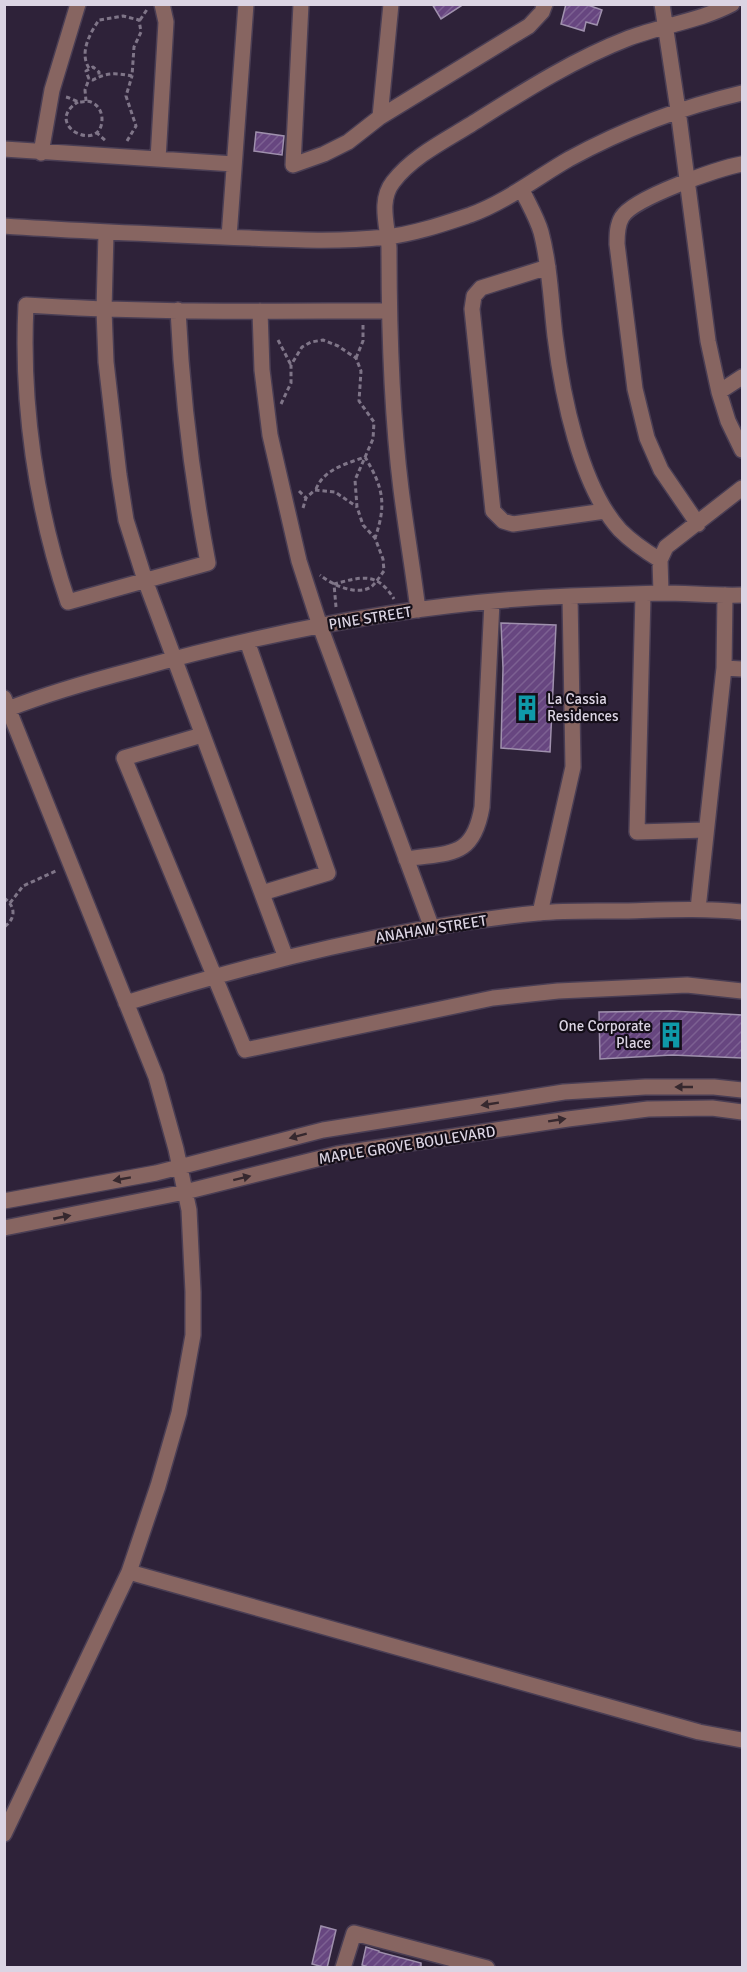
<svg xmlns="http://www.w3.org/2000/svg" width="747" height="1972" font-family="Signika,sans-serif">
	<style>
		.building { fill: url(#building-hatch); stroke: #9f90ad; stroke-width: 1.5 }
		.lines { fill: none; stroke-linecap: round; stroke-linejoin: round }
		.minor-casing { stroke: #4a3e54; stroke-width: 18 }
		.path { stroke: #7f7588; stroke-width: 3; stroke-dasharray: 4.5 3; stroke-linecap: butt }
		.minor { stroke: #876561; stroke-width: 15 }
		.oneway { fill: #36282e }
		.labels { text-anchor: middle; stroke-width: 4.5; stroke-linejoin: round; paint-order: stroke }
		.street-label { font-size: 15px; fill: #dbd4e3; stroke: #140e18 }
		.poi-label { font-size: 15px; fill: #dbd4e3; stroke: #140e18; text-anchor: start }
	</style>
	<defs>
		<pattern id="building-hatch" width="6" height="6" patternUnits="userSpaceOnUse" patternTransform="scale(1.5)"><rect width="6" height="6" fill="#674680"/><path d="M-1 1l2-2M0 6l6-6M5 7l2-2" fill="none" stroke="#7c6092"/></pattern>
	</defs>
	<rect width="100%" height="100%" fill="#2e2239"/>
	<!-- building -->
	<path class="building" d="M432 4H464L441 19Z
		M566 4H585L602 10 597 25 586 22 584 31 561 24Z
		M256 132 284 136 282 155 254 151Z
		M501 623 556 625 550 752 501 748 503 668Z
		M672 1011 742 1015V1058L672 1055 600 1059 599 1012Z
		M321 1926 336 1930 327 1968 312 1964Z
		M366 1947 379 1951V1952L421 1963V1968H371L362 1965Z"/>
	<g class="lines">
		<!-- minor casing -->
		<g class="minor-casing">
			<path id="minor" d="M301 4 293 165 324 154 348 142 380 117 529 26 542 12 545 4
				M662 4 678 110 708 341 719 392 728 421 742 450
				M380 117 391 4
				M4 149 234 164
				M41 153 52 90 78 4
				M158 159 166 22 162 4
				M522 190C528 203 537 218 541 232 550 266 551 302 555 336 562 394 580 486 620 530 632 542 645 551 660 560
				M4 226C77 231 150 234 223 237 277 239 332 243 386 237 414 234 443 224 470 215 506 202 536 178 569 159 624 129 682 107 742 93
				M106 233 104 310 106 362 119 475 126 520 145 580 286 958
				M229 237 246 4
				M548 267 481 288 474 296 472 309 493 511 503 521 513 524 605 511
				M178 310C182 396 192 479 208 563L68 602C36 508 21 404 26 305 147 313 268 311 389 311
				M260 311 262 370 270 435 299 561 320 626 432 928
				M719 392 742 377
				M698 524 661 470 647 438 635 389 617 244C617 235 617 225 622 217 633 198 719 168 742 164
				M661 593 660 560 666 547 742 488
				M643 595 637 832 706 830
				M418 610C413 570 406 529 401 489 391 409 389 328 389 248 388 227 378 201 393 182 412 157 444 141 470 125 521 93 572 60 629 38 663 25 700 21 732 4
				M247 641 328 873 262 893
				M724 668 742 669
				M4 698 156 1077 176 1149 189 1210 193 1292V1335L179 1413 158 1486 129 1572 4 1834
				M8 709C49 693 91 681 133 670 275 630 423 602 570 596 601 595 631 594 661 593 688 593 715 596 742 595
				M202 735 124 758 245 1050 493 998 558 991 687 985 742 991
				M406 859C450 852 473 859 482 807L492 602
				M698 909 724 668 725 595
				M540 913 573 767 570 596
				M126 1003C261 961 398 927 538 913 567 910 596 911 625 911 664 910 703 908 742 912
				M4 1201 156 1173 323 1130 564 1092 645 1087H714L742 1090
				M4 1228 185 1192 337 1154 568 1119 648 1109 712 1108 742 1112
				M129 1572 624 1711 699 1732 742 1740
				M343 1968 354 1933 487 1968"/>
		</g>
		<!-- path -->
		<path class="path" d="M140 20 148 8
			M89 68C79 53 90 33 99 20L123 16 139 20 141 32 134 47 132 76C117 73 107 72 93 80L89 79 86 71 93 67 99 72V76
			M66 97C70 98 75 101 79 102 84 102 88 100 93 103 99 106 102 113 102 119 102 155 41 125 78 102
			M86 101 85 90 89 79
			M96 132 106 141
			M127 141 136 126 126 96 132 76
			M278 340 291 365
			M356 358 363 341V325
			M281 404 291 383V365L302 347 311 342 323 340 338 346 356 358 361 371 359 401 374 422 373 439 355 480 357 507 363 525 375 538 383 559 384 571C380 576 376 583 371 587 357 596 332 585 320 575
			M316 489C324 469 346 464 365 457 383 487 387 504 375 538
			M299 491 306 498
			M303 508 306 498 315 490 335 492 357 507
			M336 607 334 584C361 577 377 571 394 599
			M4 898C16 906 16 919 4 927
			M10 903 23 886 58 870"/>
		<!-- minor -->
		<use href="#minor" class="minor"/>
	</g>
	<!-- one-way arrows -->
	<defs><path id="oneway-solid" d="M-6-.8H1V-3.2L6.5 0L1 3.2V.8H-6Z" transform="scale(1.5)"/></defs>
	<g class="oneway">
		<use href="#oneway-solid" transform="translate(684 1087) rotate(-180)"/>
		<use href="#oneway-solid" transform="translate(490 1104) rotate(171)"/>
		<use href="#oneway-solid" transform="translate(557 1120) rotate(-9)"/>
		<use href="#oneway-solid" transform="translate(298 1136) rotate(165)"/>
		<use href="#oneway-solid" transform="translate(242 1178) rotate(-14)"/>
		<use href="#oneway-solid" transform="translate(122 1179) rotate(170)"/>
		<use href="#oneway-solid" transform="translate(62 1217) rotate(-11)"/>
	</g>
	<!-- icons -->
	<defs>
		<g id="building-bare" transform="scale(2.07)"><path d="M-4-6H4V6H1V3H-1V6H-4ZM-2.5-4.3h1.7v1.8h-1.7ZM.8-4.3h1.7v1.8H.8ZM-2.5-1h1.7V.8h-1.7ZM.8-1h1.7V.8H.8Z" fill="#0f9aa8" stroke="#140e18" stroke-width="2.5" paint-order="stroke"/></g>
	</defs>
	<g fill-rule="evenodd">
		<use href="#building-bare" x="527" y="708"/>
		<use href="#building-bare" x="671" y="1035"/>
	</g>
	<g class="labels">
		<!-- street labels -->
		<g class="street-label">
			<text transform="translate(370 618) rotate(-9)" y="5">PINE STREET</text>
			<text transform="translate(431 929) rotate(-9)" y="5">ANAHAW STREET</text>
			<text transform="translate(407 1145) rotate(-9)" y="5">MAPLE GROVE BOULEVARD</text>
		</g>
		<!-- poi labels -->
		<g class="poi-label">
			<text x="547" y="704">La Cassia<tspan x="547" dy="17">Residences</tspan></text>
			<text x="651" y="1031" text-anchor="end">One Corporate<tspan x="651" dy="17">Place</tspan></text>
		</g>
	</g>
	<!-- border -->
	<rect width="747" height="1972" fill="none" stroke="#dbd4e3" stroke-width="12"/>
</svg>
